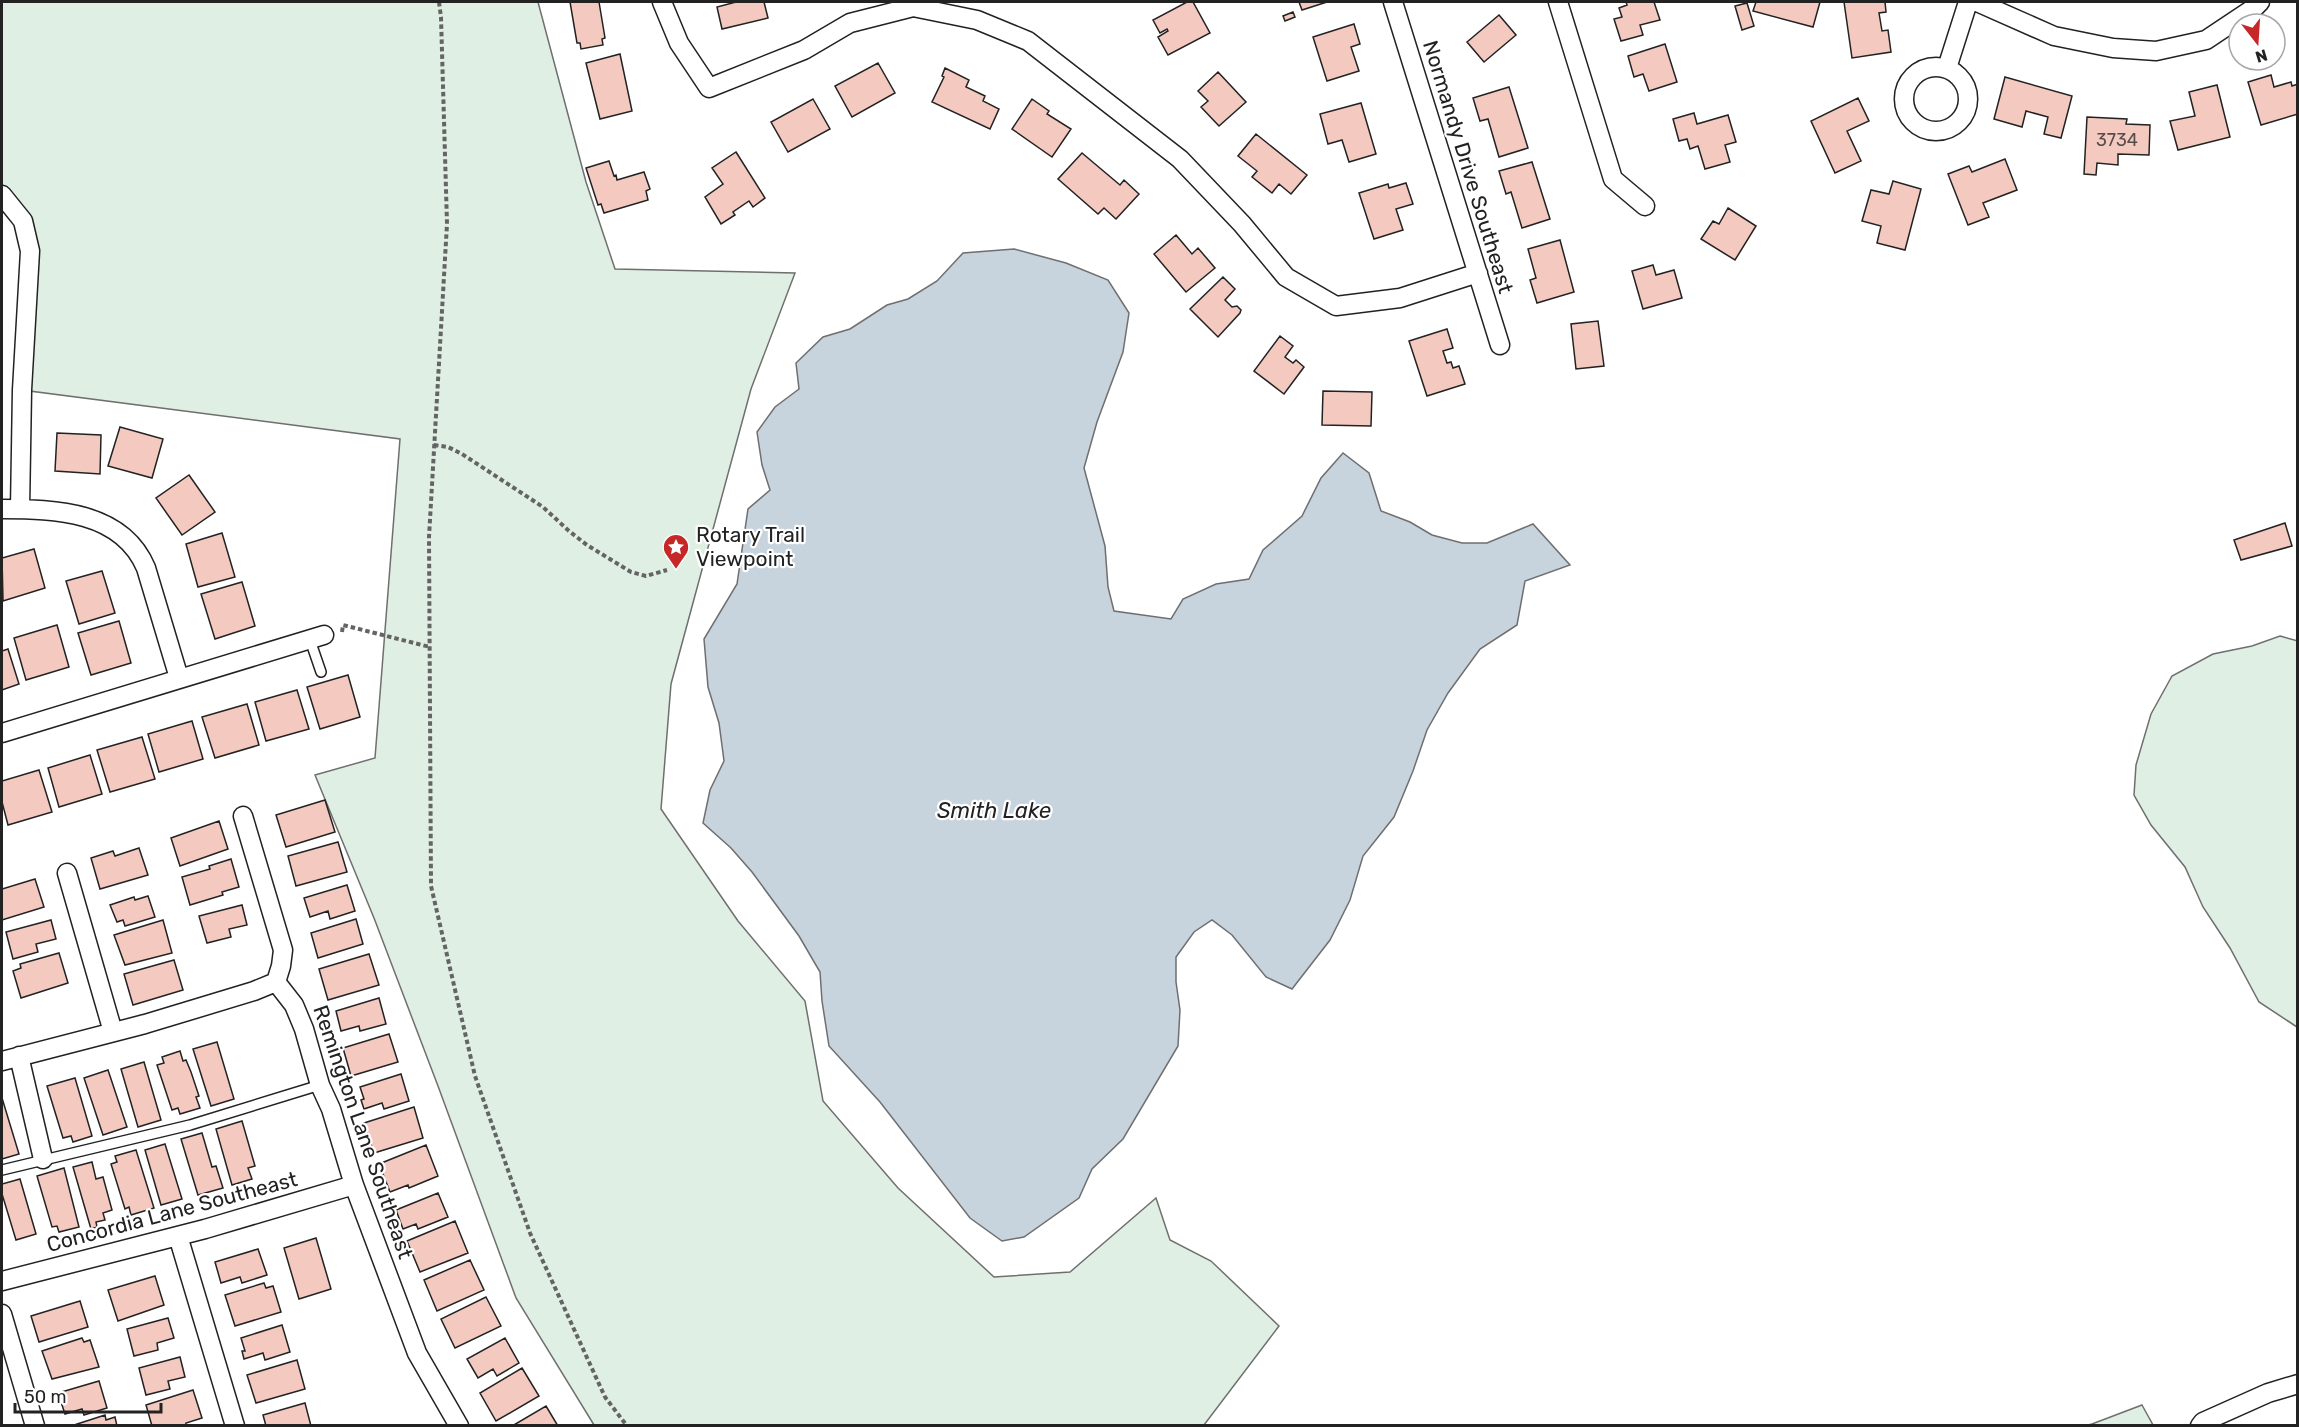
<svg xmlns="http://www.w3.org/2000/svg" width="2299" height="1427" font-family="Rubik,sans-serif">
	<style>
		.green { fill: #e0efe3; stroke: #6f6f6f; stroke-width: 1.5 }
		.water { fill: #c7d3dd; stroke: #6f6f6f; stroke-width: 1.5 }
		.building { fill: #f3c9c0; stroke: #222; stroke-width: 1.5 }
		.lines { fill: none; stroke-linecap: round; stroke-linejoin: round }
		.lane-casing { stroke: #222; stroke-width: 12 }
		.street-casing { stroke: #222; stroke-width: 21 }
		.path { stroke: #646464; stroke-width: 4; stroke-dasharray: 4.5 3; stroke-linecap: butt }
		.lane { stroke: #fff; stroke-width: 9 }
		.street { stroke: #fff; stroke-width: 18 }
		.labels { text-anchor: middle; stroke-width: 4.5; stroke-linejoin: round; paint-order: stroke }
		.number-label { font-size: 18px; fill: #564c4a }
		.street-label { font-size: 21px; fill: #222; stroke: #fff }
		.poi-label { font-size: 21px; fill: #222; stroke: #fff; text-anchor: start }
		.water-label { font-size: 22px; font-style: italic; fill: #222; stroke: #fff }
	</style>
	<rect width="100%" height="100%" fill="#fff"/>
	<!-- green -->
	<path class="green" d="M2 2H538L586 182 615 269 795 273 751 389 671 684 661 809 738 921 805 1001 823 1101 898 1188 994 1277 1070 1272 1156 1198 1170 1240 1211 1261 1279 1326 1204 1425H594L516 1298 438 1086 374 918 315 775 375 758 400 439 22 390 30 251 2 195Z
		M2280 636 2298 641 2297 1027 2259 1002 2230 948 2203 907 2185 867 2151 825 2134 795 2136 765 2151 714 2172 676 2213 654 2252 646Z
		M2142 1405 2153 1425H2088L2092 1424Z"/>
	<!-- water -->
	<path class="water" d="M1014 249 1066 263 1108 280 1129 313 1123 352 1097 422 1084 468 1105 546 1108 587 1114 611 1171 619 1183 599 1216 584 1249 579 1263 550 1302 516 1321 478 1343 453 1369 473 1381 511 1410 522 1432 535 1462 543H1487L1533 524 1570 565 1525 581 1517 625 1480 649 1448 693 1427 730 1413 771 1394 817 1363 856 1350 900 1330 940 1292 989 1266 977 1232 935 1212 920 1194 932 1176 957V982L1180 1010 1178 1046 1123 1139 1092 1169 1079 1198 1024 1237 1002 1241 970 1218 880 1102 829 1046 822 1001 820 972 799 936 752 872 731 848 703 823 710 790 724 761 719 723 708 687 704 639 737 584 748 509 770 490 762 465 757 432 775 407 799 389 796 363 823 337 850 329 887 305 908 299 937 281 963 253Z"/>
	<!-- building -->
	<path class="building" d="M570 2H599L605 38 602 39 603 45 581 49 580 43H577Z
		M736 2H764L768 18 722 29 717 7Z
		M1187 2H1193L1210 33 1168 55 1158 37 1168 31 1167 29 1160 33 1153 20Z
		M1299 2H1327L1302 10Z
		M1626 2H1654L1660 20 1640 25 1643 35 1621 41 1614 19 1622 17 1619 8 1627 5Z
		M1756 2H1820L1813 27 1753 11Z
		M1844 2H1885L1886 12 1879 13 1882 31 1888 30 1891 52 1852 58Z
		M1747 3 1754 26 1742 30 1735 6Z
		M1293 12 1295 17 1285 21 1283 16Z
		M1499 15 1516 35 1484 62 1467 42Z
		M1354 24 1360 44 1351 47 1359 71 1327 81 1313 37Z
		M1665 44 1677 82 1649 91 1643 74 1634 77 1628 56Z
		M620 54 632 111 600 119 586 63Z
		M878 63 895 93 852 117 835 86Z
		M945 68 969 80 966 87 985 96 983 101 999 109 990 129 932 102 944 77 942 76Z
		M1218 72 1246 102 1219 126 1201 107 1208 101 1198 91Z
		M2271 75 2274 87 2291 82 2292 86 2298 84V114L2261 125 2248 82Z
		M2005 77 2072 96 2061 138 2044 134 2048 117 2026 111 2022 127 1994 119Z
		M2217 85 2230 137 2178 150 2170 121 2195 116 2189 92Z
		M1509 87 1528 148 1499 157 1488 119 1480 121 1473 98Z
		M1858 98 1869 121 1847 131 1861 161 1835 173 1811 121Z
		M813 99 830 129 788 152 771 122Z
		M1032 99 1049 111 1047 114 1071 129 1052 157 1012 129Z
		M1361 103 1376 154 1349 162 1342 140 1328 144 1320 114Z
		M1694 113 1697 124 1728 115 1736 142 1725 145 1730 162 1705 169 1698 146 1690 149 1687 139 1679 141 1673 119Z
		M2087 117 2127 119 2126 124 2150 125 2149 155 2118 154V165L2097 163 2096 175 2084 174Z
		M1256 134 1307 175 1291 194 1279 184 1272 193 1252 177 1257 171 1238 156Z
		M736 152 765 198 753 207 749 201 733 212 735 215 721 224 705 197 723 184 712 168Z
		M1082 153 1120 185 1124 180 1139 194 1116 219 1104 208 1098 214 1058 179Z
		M2005 159 2017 190 1983 203 1989 217 1968 225 1948 174 1969 166 1972 172Z
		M609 161 614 176 616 175 617 180 644 172 650 189 646 191 648 200 604 213 601 204 598 205 586 168Z
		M1532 162 1550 219 1522 228 1511 192 1506 194 1499 171Z
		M1893 181 1921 189 1905 250 1877 243 1881 226 1862 221 1871 190 1889 194Z
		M1406 183 1413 204 1396 209 1403 230 1374 239 1359 193 1388 184 1389 188Z
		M1728 208 1756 226 1735 260 1701 239 1713 221 1719 224Z
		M1176 235 1192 254 1198 248 1215 268 1186 292 1154 254Z
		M1560 240 1574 292 1537 303 1530 280 1536 278 1528 249Z
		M1653 265 1656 275 1674 270 1682 298 1643 309 1632 271Z
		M1223 277 1235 289 1225 300 1232 307 1237 306 1241 310 1240 313 1218 337 1190 309Z
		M1598 321 1604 366 1576 369 1571 324Z
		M1447 329 1453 348 1443 351 1447 363 1451 362 1453 368 1459 366 1465 384 1427 396 1409 341Z
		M1280 336 1293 346 1285 357 1293 363 1296 360 1304 367 1284 394 1254 371Z
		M1323 391 1372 392 1371 426 1322 425Z
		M120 427 163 439 152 478 108 466Z
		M57 433 101 435 100 474 55 471Z
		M189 475 215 512 182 535 156 498Z
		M2285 523 2292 546 2241 560 2234 540Z
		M222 533 235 577 198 587 186 544Z
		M34 549 45 588 3 601 2 558Z
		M102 571 115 613 79 624 66 581Z
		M242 582 255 626 215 639 201 594Z
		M119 621 131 663 91 675 78 633Z
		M57 625 69 667 26 680 14 638Z
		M8 649 19 684 2 690V651Z
		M348 675 360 717 320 729 307 687Z
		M297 690 309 729 266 741 255 702Z
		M247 704 259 745 215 758 202 717Z
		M192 721 203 759 159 772 148 734Z
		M142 737 155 779 110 792 97 750Z
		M90 755 102 794 59 807 48 768Z
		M39 770 52 812 8 825 2 802V781Z
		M325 800 335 832 286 847 276 815Z
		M219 821 228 849 180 866 171 838Z
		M338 842 347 872 296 886 288 856Z
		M139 848 148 875 100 889 91 858 113 851 115 856Z
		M231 859 239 887 222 892 223 895 190 905 182 877 210 869 209 866Z
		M35 879 44 907 2 920V889Z
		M347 885 355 911 330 919 328 911 310 917 304 898Z
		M148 896 155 917 125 926 123 920 117 922 110 905 134 897 135 900Z
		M242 905 247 925 229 929 231 937 207 943 199 916Z
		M356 919 363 944 318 958 311 933Z
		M51 920 56 939 36 944 38 952 13 959 6 932Z
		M163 920 172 953 125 965 114 935Z
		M59 953 68 983 21 998 13 971 21 968 20 964Z
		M369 954 379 985 328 1000 319 969Z
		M174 960 183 990 133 1005 124 974Z
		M379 998 386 1024 360 1031 359 1026 341 1031 336 1011Z
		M389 1034 398 1062 351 1076 343 1048Z
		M217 1042 234 1099 211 1106 193 1049Z
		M180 1051 183 1061 186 1060 191 1072 199 1096 196 1097 200 1108 180 1114 178 1108 172 1110 157 1065 164 1063 162 1057Z
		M144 1062 161 1120 138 1127 121 1069Z
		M108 1070 127 1127 103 1135 84 1078Z
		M401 1074 409 1101 384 1109 382 1103 364 1109 361 1100 364 1099 360 1087Z
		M75 1078 92 1136 73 1142 71 1136 63 1138 47 1086Z
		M2 1098 19 1154 2 1159Z
		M414 1107 423 1138 374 1153 364 1123Z
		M242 1121 255 1166 248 1168 252 1179 232 1185 216 1129Z
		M202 1133 212 1167 216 1166 223 1188 198 1195 181 1139Z
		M165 1144 182 1199 161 1205 145 1150Z
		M426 1145 438 1176 409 1188 408 1185 390 1192 379 1164Z
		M136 1150 154 1208 131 1215 129 1207 125 1209 111 1164 117 1162 115 1156Z
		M92 1162 96 1179 103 1177 112 1210 103 1213 105 1220 96 1222 97 1227 91 1229 73 1167Z
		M64 1168 79 1227 59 1232 57 1226 52 1227 37 1176Z
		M20 1179 36 1234 16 1240 2 1194V1184Z
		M438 1193 448 1217 418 1229 416 1224 403 1229 396 1210Z
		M455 1221 468 1253 420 1272 407 1241Z
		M316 1238 331 1289 299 1299 284 1248Z
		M258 1249 267 1275 242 1283 240 1277 221 1283 215 1262Z
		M470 1260 484 1290 437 1311 424 1280Z
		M155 1276 164 1305 118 1321 108 1290Z
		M264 1283 266 1288 273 1286 281 1312 235 1326 225 1295Z
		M486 1297 501 1326 455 1348 441 1319Z
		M80 1301 88 1327 39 1342 31 1316Z
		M168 1318 174 1338 157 1343 158 1350 134 1356 127 1329Z
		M282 1325 290 1352 265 1360 263 1353 244 1359 242 1351H245L241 1338Z
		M82 1338 84 1342 90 1340 99 1367 52 1379 42 1351Z
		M505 1338 519 1363 497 1376 493 1369 478 1378 467 1359Z
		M180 1357 185 1377 168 1381 170 1389 146 1395 139 1368Z
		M297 1360 305 1389 256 1403 247 1375Z
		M522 1368 539 1396 496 1421 480 1393Z
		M99 1381 107 1408 84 1415 82 1409 65 1414 58 1393Z
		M193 1390 202 1418 186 1423 185 1426H152L146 1405Z
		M305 1403 311 1426H266L263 1415Z
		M546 1406 558 1426H512Z
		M105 1415 106 1420 115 1417 117 1426H71Z"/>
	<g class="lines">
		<!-- lane casing -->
		<g class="lane-casing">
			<path id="lane" d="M310 640 321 672
				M2 1170 190 1125 320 1085"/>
		</g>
		<!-- street casing -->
		<g class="street-casing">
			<path id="street" d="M662 2 679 43 709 88 804 50 850 23 913 7 977 20 1028 41 1180 159 1242 224 1286 277 1336 306 1400 298 1478 273
				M1393 2 1500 345
				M1558 2 1613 179 1645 206
				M1977 2 2054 36 2113 48 2156 51 2206 40 2254 8 2260 2
				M1904 99a32 32 0 1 1 64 0a32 32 0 1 1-64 0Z
				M1947 68 1968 2
				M2 195 23 221 30 251 22 390 20 509
				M2 509C55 509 122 511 146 568L179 678
				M2 733 324 635
				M243 816 283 950 281 966 276 982
				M67 873 113 1032
				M276 982 294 1005 304 1029 320 1085 331 1109 354 1185 417 1353 459 1426
				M19 1056 43 1159
				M2 1061 145 1024 254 991 276 982
				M178 1236 235 1426
				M2 1281 205 1229 354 1185
				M2 1314 35 1426
				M2200 1426 2203 1422 2268 1393 2298 1384"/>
		</g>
		<!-- path -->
		<path class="path" d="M439 2 441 17 447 224 429 537 431 886 475 1076 530 1233 605 1397 627 1426
			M434 445 448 447 462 454 543 507 569 531 587 545 631 572 646 576 667 570
			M342 632 343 625 430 647"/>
		<!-- lane -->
		<use href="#lane" class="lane"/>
		<!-- street -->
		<use href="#street" class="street"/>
	</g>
	<!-- icons -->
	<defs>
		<g id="sight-pin" transform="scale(1.35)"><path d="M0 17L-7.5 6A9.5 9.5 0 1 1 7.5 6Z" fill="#c62828" stroke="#fff"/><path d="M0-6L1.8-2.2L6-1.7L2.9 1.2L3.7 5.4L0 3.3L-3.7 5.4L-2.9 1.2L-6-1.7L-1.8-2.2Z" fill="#fff"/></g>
	</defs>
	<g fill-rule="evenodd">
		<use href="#sight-pin" x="676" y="547"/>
	</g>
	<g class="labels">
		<!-- number labels -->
		<g class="number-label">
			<text x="2117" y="146">3734</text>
		</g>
		<!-- street labels -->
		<g class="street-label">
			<text transform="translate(1468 167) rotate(73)" y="7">Normandy Drive Southeast</text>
			<text transform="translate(363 1132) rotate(71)" y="7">Remington Lane Southeast</text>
			<text transform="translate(172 1212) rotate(-15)" y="7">Concordia Lane Southeast</text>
		</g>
		<!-- poi labels -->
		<g class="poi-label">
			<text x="696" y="542">Rotary Trail<tspan x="696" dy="24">Viewpoint</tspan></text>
		</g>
		<!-- water labels -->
		<g class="water-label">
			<text x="994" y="818">Smith Lake</text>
		</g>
	</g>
	<!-- border -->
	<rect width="2299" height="1427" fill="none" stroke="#222222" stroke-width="6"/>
	<!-- north arrow -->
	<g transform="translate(2257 42) rotate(163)"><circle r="28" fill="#ffffff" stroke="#a7a7a7" stroke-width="1.5"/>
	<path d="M0-4.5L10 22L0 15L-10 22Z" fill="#c62828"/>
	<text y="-9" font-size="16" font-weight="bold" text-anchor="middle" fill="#222222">N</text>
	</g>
	<!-- scale -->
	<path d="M15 1403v9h146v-9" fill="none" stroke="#222222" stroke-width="3"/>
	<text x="24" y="1403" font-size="18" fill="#222222" stroke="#ffffff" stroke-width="4.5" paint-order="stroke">50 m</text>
</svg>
